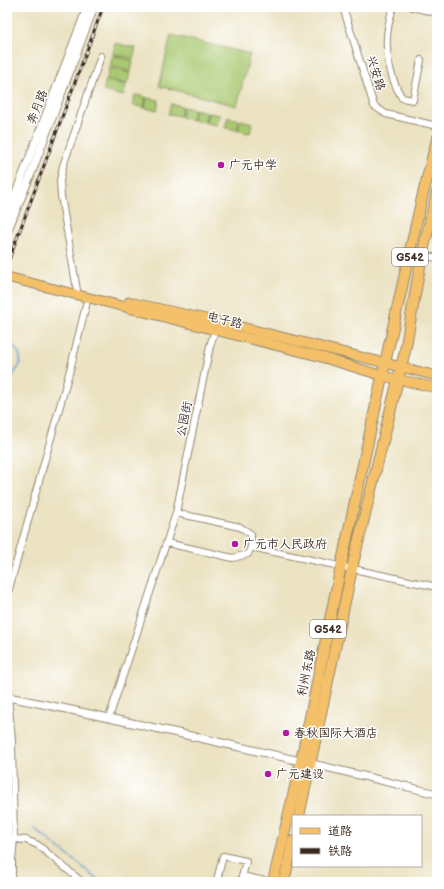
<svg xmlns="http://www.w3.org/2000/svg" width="444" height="889" font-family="'Balsamiq Sans','LXGW WenKai TC',sans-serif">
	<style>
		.grass { fill: #a9c971; stroke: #727a48 }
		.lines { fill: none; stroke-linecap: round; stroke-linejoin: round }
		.stream { stroke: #689ed5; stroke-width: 1.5 }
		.minor-casing { stroke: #938670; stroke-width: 8 }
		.tertiary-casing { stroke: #938670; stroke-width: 9 }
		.primary-casing { stroke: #938670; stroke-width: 11 }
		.trunk-casing { stroke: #938670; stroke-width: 12 }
		.minor { stroke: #fff; stroke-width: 6 }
		.tertiary { stroke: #fff; stroke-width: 7 }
		.primary { stroke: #f4c16a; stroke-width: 9 }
		.trunk { stroke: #f4c16a; stroke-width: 10 }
		.rail-casing { stroke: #3b2a1e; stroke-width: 3 }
		.rail { stroke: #fff; stroke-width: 1.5; stroke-dasharray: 4.5; stroke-linecap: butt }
		.poi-dot { fill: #b5179e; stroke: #fff; stroke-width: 1.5 }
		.labels { text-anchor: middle; stroke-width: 3; stroke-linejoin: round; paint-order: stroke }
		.shield { fill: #fff; stroke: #766a62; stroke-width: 1 }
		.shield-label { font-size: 11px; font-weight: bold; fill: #3b2a1e }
		.street-label { font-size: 12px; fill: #3b2a1e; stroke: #fff }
		.poi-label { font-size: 12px; fill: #3b2a1e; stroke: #fff; text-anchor: start }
	</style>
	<rect width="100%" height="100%" fill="#fff"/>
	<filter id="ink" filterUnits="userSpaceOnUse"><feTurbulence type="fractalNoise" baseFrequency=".025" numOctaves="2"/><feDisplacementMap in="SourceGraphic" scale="8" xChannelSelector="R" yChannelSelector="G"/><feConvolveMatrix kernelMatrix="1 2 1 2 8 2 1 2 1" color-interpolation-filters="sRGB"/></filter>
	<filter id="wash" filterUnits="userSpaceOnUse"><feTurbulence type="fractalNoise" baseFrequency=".012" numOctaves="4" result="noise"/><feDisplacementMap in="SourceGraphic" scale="16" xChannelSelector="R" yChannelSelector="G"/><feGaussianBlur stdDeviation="0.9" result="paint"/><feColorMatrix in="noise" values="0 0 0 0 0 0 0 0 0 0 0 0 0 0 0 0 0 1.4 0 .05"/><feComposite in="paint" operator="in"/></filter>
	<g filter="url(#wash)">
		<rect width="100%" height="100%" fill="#ebe2c1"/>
		<!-- grass -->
		<path class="grass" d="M171 35 250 54 237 106 159 86Z
			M115 43 136 48 133 59 113 54Z
			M113 55 133 61 131 72 110 66Z
			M109 68 130 73 127 84 107 79Z
			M106 80 126 85 124 96 103 91Z
			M135 95 146 97 144 108 133 105Z
			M147 98 159 100 157 110 145 108Z
			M171 104 182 106 180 116 168 114Z
			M183 107 194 109 192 120 181 117Z
			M195 109 207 112 205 122 193 120Z
			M208 113 220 115 217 125 206 123Z
			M228 117 239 120 237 130 225 128Z
			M241 120 252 123 250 133 238 131Z"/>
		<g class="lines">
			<!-- stream -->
			<path class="stream" d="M7 340C11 344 16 348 18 352 25 364 15 373 7 380
				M34 828 101 882"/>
		</g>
	</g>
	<g filter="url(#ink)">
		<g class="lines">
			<!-- minor casing -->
			<g class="minor-casing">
				<path id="minor" d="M343 7 374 106 386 114 437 126
					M393 7C391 14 389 21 388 28 384 51 390 78 402 98L413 100 421 60
					M413 7 437 13
					M422 255 437 258
					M77 290 61 196 60 181 63 166 101 56
					M176 513 179 498 210 346 215 330
					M251 547 437 587
					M7 596 71 366 88 297
					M7 636 8 697 12 740 14 839 12 860V882
					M109 718 176 513 240 527 251 534V547L248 554 233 558 167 543
					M14 839 26 840 38 845 82 882
					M242 876 270 882
					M228 882 217 880 223 856 246 861 241 882"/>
			</g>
			<!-- tertiary casing -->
			<g class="tertiary-casing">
				<path id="tertiary" d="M7 216 84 16 87 7
					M7 232 31 174 94 7
					M8 697C152 726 295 759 437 794
					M7 840 14 839
					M433 882 437 877"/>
			</g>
			<!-- primary casing -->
			<g class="primary-casing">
				<path id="primary" d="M7 277 318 356 383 376 437 388
					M129 302 233 325 437 376"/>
			</g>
			<!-- trunk casing -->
			<g class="trunk-casing">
				<path id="trunk" d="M299 816 355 555 405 351 422 255 437 192
					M273 882 301 761 341 566 385 363 421 202 437 139
					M284 882 293 841"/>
			</g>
			<!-- minor -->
			<use href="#minor" class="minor"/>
			<!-- tertiary -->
			<use href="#tertiary" class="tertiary"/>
			<!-- primary -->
			<use href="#primary" class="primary"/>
			<!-- trunk -->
			<use href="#trunk" class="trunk"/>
			<!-- rail casing -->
			<g class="rail-casing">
				<path id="rail" d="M7 265 103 7"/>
			</g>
			<!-- rail -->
			<use href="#rail" class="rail"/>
		</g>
	</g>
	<!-- markers -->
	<g class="poi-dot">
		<circle cx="221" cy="165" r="4"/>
		<circle cx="235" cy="544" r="4"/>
		<circle cx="286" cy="733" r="4"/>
		<circle cx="268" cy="774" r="4"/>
	</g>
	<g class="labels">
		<!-- shield labels -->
		<g class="shield">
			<rect x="392" y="248" width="36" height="18" rx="3"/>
			<rect x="310" y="620" width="36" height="18" rx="3"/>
		</g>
		<g class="shield-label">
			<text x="410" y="261">G542</text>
			<text x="328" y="633">G542</text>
		</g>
		<!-- street labels -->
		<g class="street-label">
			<text transform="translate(376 73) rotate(72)" y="4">兴安路</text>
			<text transform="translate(37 107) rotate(-69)" y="4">奔月路</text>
			<text transform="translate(225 320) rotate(14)" y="4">电子路</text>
			<text transform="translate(184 419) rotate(-78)" y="4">公园街</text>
			<text transform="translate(306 673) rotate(-78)" y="4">利州东路</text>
		</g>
		<!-- poi labels -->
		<g class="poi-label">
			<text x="229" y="169">广元中学</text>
			<text x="243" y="548">广元市人民政府</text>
			<text x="294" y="737">春秋国际大酒店</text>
			<text x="276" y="778">广元建设</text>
		</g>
	</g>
	<!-- margin -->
	<rect width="444" height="889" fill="none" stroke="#fff" stroke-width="24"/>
	<!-- legend -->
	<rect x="292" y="815" width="130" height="52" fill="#ffffff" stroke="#b1aaa5"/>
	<rect x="300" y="828" width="20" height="6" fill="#f4c16a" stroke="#b1aaa5"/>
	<text x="328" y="835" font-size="12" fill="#3b2a1e">道路</text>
	<rect x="300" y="848" width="20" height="6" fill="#3b2a1e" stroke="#b1aaa5"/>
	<text x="328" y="855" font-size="12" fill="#3b2a1e">铁路</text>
</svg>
